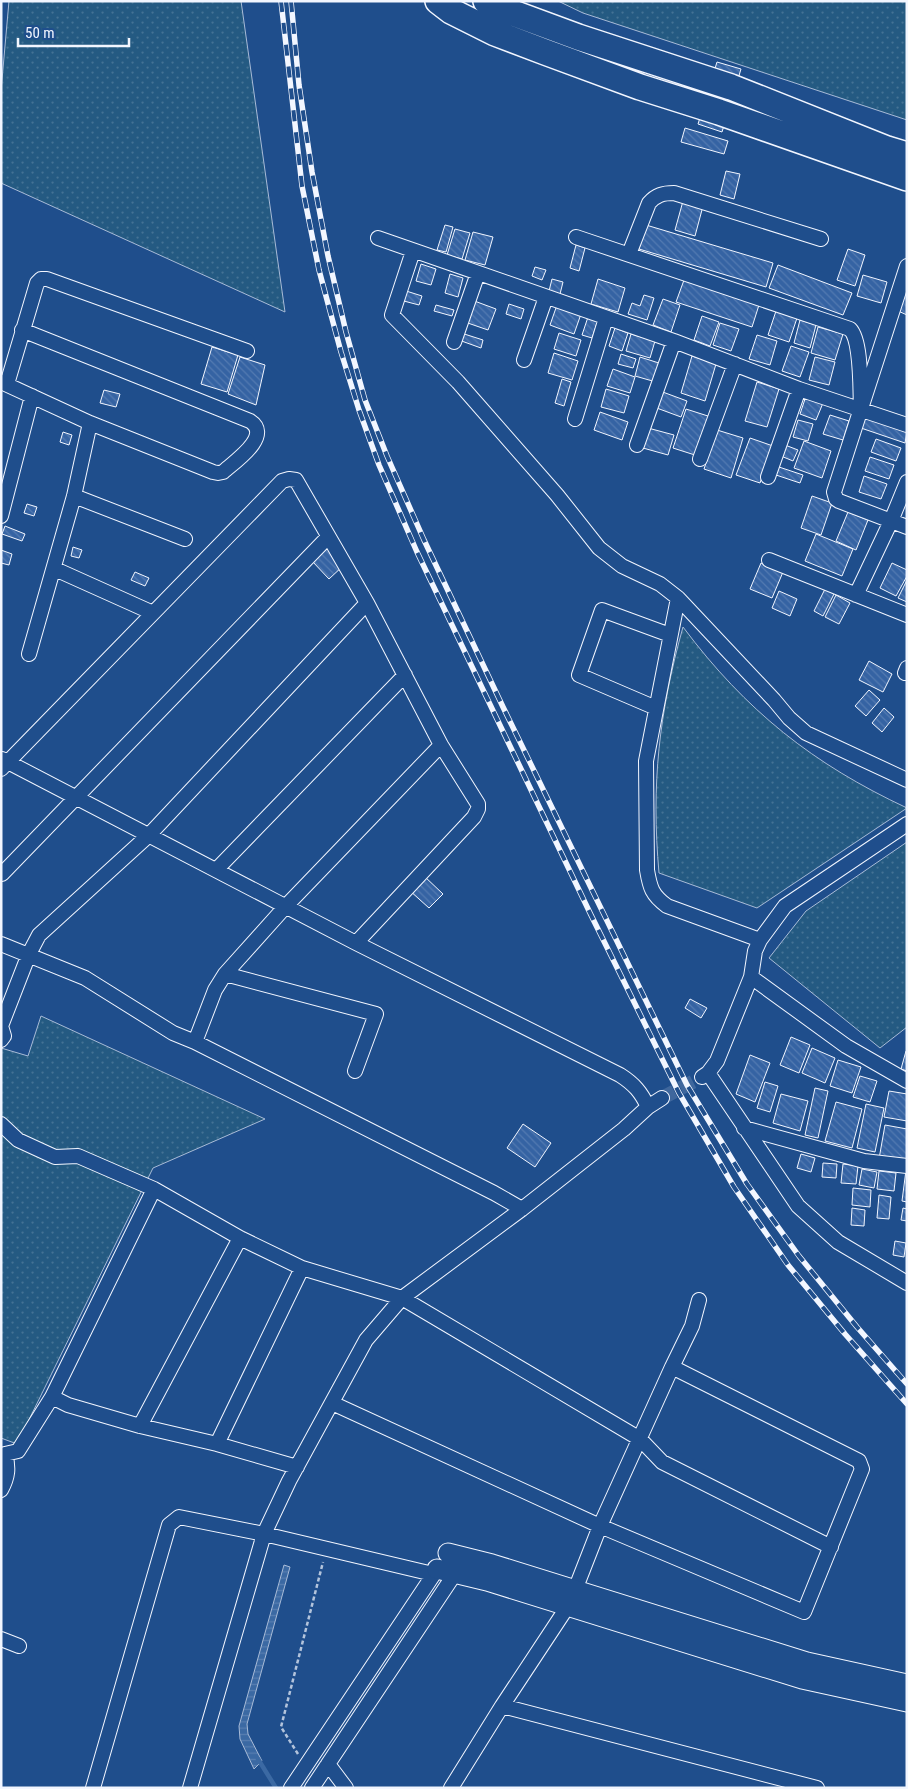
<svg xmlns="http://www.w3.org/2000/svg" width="908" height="1789" font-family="'Roboto Condensed',sans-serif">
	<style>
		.grass { fill: url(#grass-dots); stroke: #a8bbd7 }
		.water { fill: url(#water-rules); stroke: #a8bbd7 }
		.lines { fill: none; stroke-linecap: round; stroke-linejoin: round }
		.stream { stroke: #3b69a3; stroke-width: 4.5 }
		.building { fill: url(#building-back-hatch); stroke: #f2f6ff }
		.street-tunnel { stroke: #3f679d; stroke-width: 14; stroke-dasharray: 14 7; stroke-linecap: butt }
		.street-casing { stroke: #f2f6ff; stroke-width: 16 }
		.secondary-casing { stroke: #f2f6ff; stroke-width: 21 }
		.highway-casing { stroke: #f2f6ff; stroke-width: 28 }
		.path { stroke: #b3c4dc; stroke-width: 2.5; stroke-dasharray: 4 2.5; stroke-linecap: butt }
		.street { stroke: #1f4e8c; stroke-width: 14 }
		.secondary { stroke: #1f4e8c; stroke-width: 19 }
		.highway { stroke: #1f4e8c; stroke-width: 25 }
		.rail-casing { stroke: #f2f6ff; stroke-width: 5.5 }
		.rail { stroke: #1f4e8c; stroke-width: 4; stroke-dasharray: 11; stroke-linecap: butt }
	</style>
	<defs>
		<pattern id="grass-dots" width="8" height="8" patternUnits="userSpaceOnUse" patternTransform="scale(1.25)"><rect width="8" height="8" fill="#245a82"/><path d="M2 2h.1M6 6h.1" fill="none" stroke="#447295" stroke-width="1.8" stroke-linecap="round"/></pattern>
		<pattern id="water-rules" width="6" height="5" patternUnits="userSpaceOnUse" patternTransform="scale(1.25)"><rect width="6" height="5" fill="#3b69a3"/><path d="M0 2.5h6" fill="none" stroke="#587fb1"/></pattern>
		<pattern id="building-back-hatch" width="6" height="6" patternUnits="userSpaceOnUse" patternTransform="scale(1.25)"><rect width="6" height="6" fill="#3563a3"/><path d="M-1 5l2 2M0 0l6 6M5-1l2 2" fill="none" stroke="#537ab1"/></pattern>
	</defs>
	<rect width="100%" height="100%" fill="#1f4e8c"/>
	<!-- grass -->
	<path class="grass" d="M9 1H241L285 312 1 183V91Z
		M558 1H907V120L583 13Z
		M683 627C746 711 813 764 907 808L757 908 659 873C651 784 659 713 683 627Z
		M907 842V1027L880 1048 769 958 806 911Z
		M41 1016 265 1119 153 1168 17 1444 1 1438V1048L28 1056Z"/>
	<!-- water -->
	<path class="water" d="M284 1565 290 1567 247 1724 248 1734 262 1761 254 1769 240 1739 239 1726Z"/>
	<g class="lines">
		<!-- stream -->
		<path class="stream" d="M258 1759 276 1788"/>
	</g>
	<!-- building -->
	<path class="building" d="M717 62 741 69 722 132 698 124Z
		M685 128 728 141 724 154 681 142Z
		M726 171 740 174 734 199 720 195Z
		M683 201 703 206 695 236 675 230Z
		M445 225 453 227 446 252 437 250Z
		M646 225 773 263 766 287 639 249Z
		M455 229 470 233 462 259 447 255Z
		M473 232 493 237 485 265 465 260Z
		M576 245 585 248 579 271 570 268Z
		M848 249 865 255 855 286 837 280Z
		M421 264 436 269 431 285 416 281Z
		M778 265 852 293 843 315 769 288Z
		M535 267 546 270 542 280 532 276Z
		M450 274 463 278 458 297 445 293Z
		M863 275 887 282 881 303 857 296Z
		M552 279 563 282 560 294 549 291Z
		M598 279 625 288 618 312 591 304Z
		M684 280 759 305 752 327 676 302Z
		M403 290 422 296 419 305 400 300Z
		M904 290 907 291V315L896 310Z
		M644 295 654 298 647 320 628 314 632 303 640 306Z
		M469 299 496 309 488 330 462 321Z
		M663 299 680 305 671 332 653 325Z
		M509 304 524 309 521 319 506 314Z
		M436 305 454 310 452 316 434 311Z
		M557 305 581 314 574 334 550 325Z
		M777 308 798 315 789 342 768 335Z
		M702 316 719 322 710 346 694 340Z
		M588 317 598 320 592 338 582 335Z
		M800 320 816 325 810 348 794 343Z
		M720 323 739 329 731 351 713 345Z
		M818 327 843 334 835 360 811 353Z
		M615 328 628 333 622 351 609 346Z
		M458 332 483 340 481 348 456 339Z
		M559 333 581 340 576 356 554 349Z
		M631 334 655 341 650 358 626 351Z
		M757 335 777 341 770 365 749 359Z
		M791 346 809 352 800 377 782 371Z
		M212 347 238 355 227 392 201 384Z
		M554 353 578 361 572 380 548 373Z
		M621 354 636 359 633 368 618 364Z
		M692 356 716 364 705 401 681 393Z
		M240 357 265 365 256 405 228 394Z
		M640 357 662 364 656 382 635 376Z
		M815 357 835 362 829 385 809 380Z
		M613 369 635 377 630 393 607 386Z
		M562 379 571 382 564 406 555 403Z
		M757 382 779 389 767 427 745 421Z
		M606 389 629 396 624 413 601 407Z
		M104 390 120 394 116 407 100 403Z
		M660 391 687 401 681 417 654 407Z
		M806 396 823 403 816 420 800 414Z
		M686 409 711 417 698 456 673 448Z
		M600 412 628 422 622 440 594 430Z
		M830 415 849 421 843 440 823 434Z
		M862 417 907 432 905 443 858 427Z
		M798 420 813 424 808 441 793 437Z
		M648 428 674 435 668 455 643 448Z
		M717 430 743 438 731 478 704 469Z
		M63 432 72 435 69 445 60 442Z
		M750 438 773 446 760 483 736 475Z
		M876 439 901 448 896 461 871 452Z
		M804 441 831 451 822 478 794 468Z
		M785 445 798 450 793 461 781 456Z
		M870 457 894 465 889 479 865 471Z
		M779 467 803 475 800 483 776 475Z
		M864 476 887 484 881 499 859 492Z
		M812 496 832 503 821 535 801 528Z
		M27 504 37 507 34 516 24 513Z
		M848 512 868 520 856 550 836 541Z
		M5 526 25 534 22 541 2 534Z
		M816 534 853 549 842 576 805 561Z
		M330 543 344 565 329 579 312 561Z
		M73 547 82 550 79 558 71 556Z
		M1 550 12 554 9 565 1 563Z
		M761 563 783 572 772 598 750 589Z
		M892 563 907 570V576L896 596 880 588Z
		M135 572 149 578 145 586 131 580Z
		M907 580V602L898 598Z
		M825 589 834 594 823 616 814 611Z
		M779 591 797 599 790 616 772 608Z
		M836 595 850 603 839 624 825 617Z
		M869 661 892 674 883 692 859 680Z
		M869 690 880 700 866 716 855 706Z
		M884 708 894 717 882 732 872 723Z
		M423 875 443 894 429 908 409 890Z
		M690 999 707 1008 701 1018 685 1008Z
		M791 1037 810 1045 799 1073 780 1065Z
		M812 1048 835 1058 825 1083 802 1073Z
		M906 1051H907V1071L901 1069Z
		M750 1055 770 1063 755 1102 736 1094Z
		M838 1060 861 1067 852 1093 830 1086Z
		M860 1076 877 1081 870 1102 853 1097Z
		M765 1082 778 1086 770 1112 757 1108Z
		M815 1088 828 1091 818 1138 805 1135Z
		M889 1091 907 1094V1121L884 1117Z
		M781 1094 808 1101 800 1131 773 1123Z
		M836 1102 862 1109 852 1148 825 1141Z
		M866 1104 884 1108 875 1152 857 1148Z
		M523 1124 551 1143 535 1167 507 1148Z
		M885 1125 907 1129V1164L879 1159Z
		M801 1154 815 1158 811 1172 797 1168Z
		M823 1163 837 1164 836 1178 822 1177Z
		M843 1164 858 1166 856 1184 841 1183Z
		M862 1169 877 1172 874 1188 859 1185Z
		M906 1170H907V1202L902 1201Z
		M879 1171 896 1173 894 1191 877 1189Z
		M853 1188 871 1190 870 1207 852 1205Z
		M879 1195 891 1197 889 1219 877 1218Z
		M852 1208 865 1210 864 1226 851 1225Z
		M903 1208 907 1209V1221L901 1220Z
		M895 1241 906 1243 904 1257 893 1255Z"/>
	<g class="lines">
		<!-- street-tunnel -->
		<path class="street-tunnel" d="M662 1098 702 1077"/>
		<!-- street casing -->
		<g class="street-casing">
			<path id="street" d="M576 237 850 329C862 341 860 391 861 409
				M378 238 674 341 799 389 907 425
				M413 251 392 315 458 382 557 495 599 548 622 566 660 584 678 598 774 700 789 718 806 733 907 780
				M629 254 649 203C656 195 663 193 674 193L821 239
				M907 266 834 492 836 499 839 501 907 527
				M454 342 478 273
				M524 360 546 297
				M1 382 90 423 213 472 218 473 223 472C234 462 273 436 250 421L22 330
				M7 384 37 283 41 279H47L247 351
				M575 419 606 318
				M637 445 674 341
				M700 459 735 364
				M768 477 799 389
				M74 496 185 539
				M1 516 32 396
				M769 560 907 615
				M55 569 153 613
				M856 595 891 521 907 482
				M678 598 646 761 647 870C650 888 652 895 667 906L760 940
				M29 654 74 496 90 423
				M905 673 907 668
				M656 708 579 675 602 610 670 635
				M2 759 356 943 620 1075C634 1084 641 1092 648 1107
				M1 769 282 481 289 479 296 480 367 603 441 745 478 804V809L474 817 356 943
				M216 870 405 675
				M2 874 328 537
				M1 944 85 978 173 1033 195 1042 494 1193 522 1209
				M225 974 376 1014 355 1071
				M751 977 846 1046 907 1081
				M1 1026 29 954 39 935 149 835 367 603
				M1 1026 4 1036 1 1040
				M195 1042 215 990 225 974 286 906 441 745
				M708 1073 798 1206 838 1242 907 1283
				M702 1077 708 1073 717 1061 751 977 755 951 760 940 785 906 907 824
				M1 1124 18 1140 55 1157 78 1156 154 1189 240 1238 302 1268 402 1298 640 1439 662 1462 831 1547
				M744 1128 864 1161 907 1166
				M52 1397 68 1405 140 1426 217 1444 297 1467
				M332 1403 600 1526 804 1612 862 1469 859 1461 672 1367
				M140 1426 240 1238
				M217 1444 302 1268
				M1 1490C8 1477 9 1468 5 1454L18 1451 52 1397 154 1189
				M575 1590 600 1526 672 1367 692 1326 699 1300
				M1 1639 19 1646
				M502 1706 817 1788
				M328 1764 346 1788
				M93 1788 169 1525 179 1517 264 1534 433 1574
				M190 1788 264 1534 289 1481 366 1340 402 1298 522 1209 624 1129 648 1107 662 1098
				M291 1788 438 1568
				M312 1788 460 1566
				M451 1788 502 1706 568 1606"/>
		</g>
		<!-- secondary casing -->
		<g class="secondary-casing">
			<path id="secondary" d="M448 1553 492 1564 807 1662 907 1684
				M437 1569 487 1581 802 1679 907 1702"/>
		</g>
		<!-- highway casing -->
		<g class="highway-casing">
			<path id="highway" d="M438 1 451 11 495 33 545 52 640 87 719 112 907 178
				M486 1 497 7 578 37 731 87 887 149 907 155"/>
		</g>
		<!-- path -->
		<path class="path" d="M298 1754 281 1727 323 1562"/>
		<!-- street -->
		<use href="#street" class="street"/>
		<!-- secondary -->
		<use href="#secondary" class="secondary"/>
		<!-- highway -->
		<use href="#highway" class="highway"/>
		<!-- rail casing -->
		<g class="rail-casing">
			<path id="rail" d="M281 1 302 186 319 270 341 352 359 410 379 465 417 552 591 915 679 1093 734 1187 788 1265 845 1334 907 1404
				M291 1 299 85 312 172 328 256 346 332 365 400 387 456 424 540 503 707 687 1085 747 1184 799 1256 857 1327 907 1384"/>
		</g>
		<!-- rail -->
		<use href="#rail" class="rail"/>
	</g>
	<!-- border -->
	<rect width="908" height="1789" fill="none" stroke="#f2f6ff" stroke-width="5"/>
	<!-- scale -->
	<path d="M18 38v8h111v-8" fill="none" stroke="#f2f6ff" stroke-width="2.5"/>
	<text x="25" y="38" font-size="15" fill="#f2f6ff" stroke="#1f4e8c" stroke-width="4" paint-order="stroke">50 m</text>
</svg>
